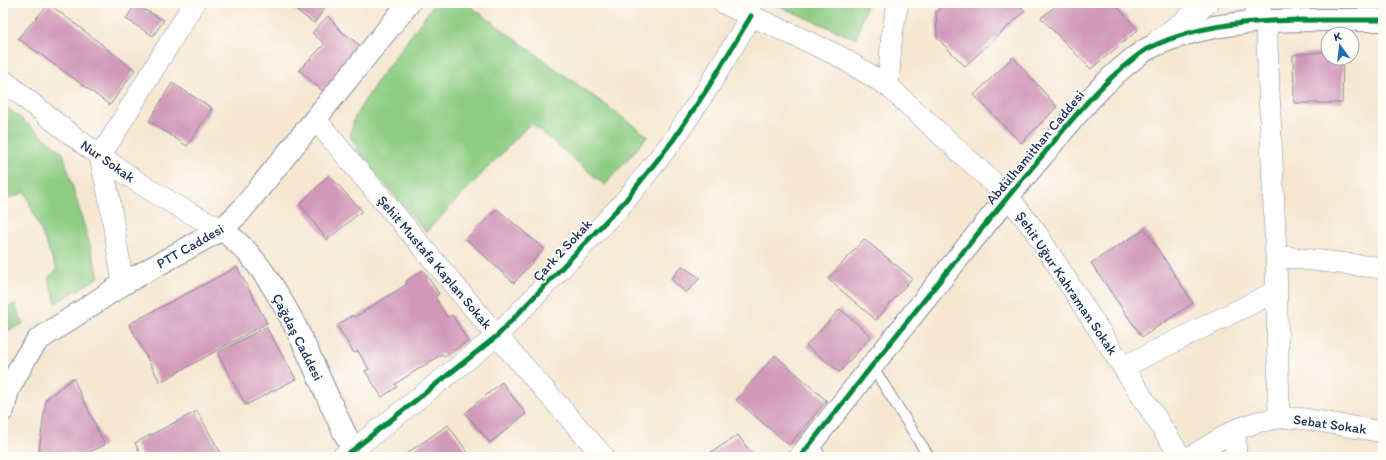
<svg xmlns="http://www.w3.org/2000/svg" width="1386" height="460" font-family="Itim,sans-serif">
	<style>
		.green { fill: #8fcd84; stroke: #557e71 }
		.building { fill: #d198b8 }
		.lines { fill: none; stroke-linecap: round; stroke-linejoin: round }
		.service-casing { stroke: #888b98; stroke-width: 12 }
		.minor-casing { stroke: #888b98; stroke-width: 22 }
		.tertiary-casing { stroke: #888b98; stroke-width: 24 }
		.service { stroke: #fff; stroke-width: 10 }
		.minor { stroke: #fff; stroke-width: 21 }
		.tertiary { stroke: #fff; stroke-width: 22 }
		.cycleway-casing { stroke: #fdfcf7; stroke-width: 8 }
		.cycleway { stroke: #00873e; stroke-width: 5 }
		.labels { text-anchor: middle; stroke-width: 3.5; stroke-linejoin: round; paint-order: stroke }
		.street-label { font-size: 14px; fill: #1b2f5e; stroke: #fdfcf7 }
	</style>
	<rect width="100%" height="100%" fill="#fdfcf7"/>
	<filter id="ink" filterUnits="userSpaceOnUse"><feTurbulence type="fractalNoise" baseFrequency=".025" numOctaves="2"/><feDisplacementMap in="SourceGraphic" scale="8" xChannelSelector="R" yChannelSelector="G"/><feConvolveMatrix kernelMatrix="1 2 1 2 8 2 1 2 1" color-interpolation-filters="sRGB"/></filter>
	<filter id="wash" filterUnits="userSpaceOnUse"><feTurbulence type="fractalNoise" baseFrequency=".012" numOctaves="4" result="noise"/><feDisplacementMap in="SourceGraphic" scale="16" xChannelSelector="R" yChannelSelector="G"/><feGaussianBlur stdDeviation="0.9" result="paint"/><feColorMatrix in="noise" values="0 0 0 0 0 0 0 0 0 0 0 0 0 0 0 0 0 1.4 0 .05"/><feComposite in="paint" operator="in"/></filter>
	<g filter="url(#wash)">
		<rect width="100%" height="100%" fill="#f6e7d1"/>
		<!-- green -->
		<path class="green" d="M435 3H466L648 136 605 185 531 123 426 232 368 165 350 136 355 116 380 77Z
			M771 3H867L856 39Z
			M3 104 63 153 99 277 56 303 48 278 57 270 25 192 3 201Z
			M15 304 23 324 3 332V309Z"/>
		<g id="blocks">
			<!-- building -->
			<path class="building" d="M297 3H313L324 9 314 23 294 9Z
				M945 3H1018L1025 11 965 66 937 38 936 12Z
				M1059 3H1114L1138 30 1091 69 1041 18Z
				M49 4 135 70 110 105 18 38Z
				M135 5 164 20 153 36 126 19Z
				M328 16 340 30 363 48 325 93 299 70 325 44 312 33Z
				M1328 51V58H1343L1342 103H1294L1293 55Z
				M1013 57 1057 107 1021 143 974 95Z
				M172 83 212 108 187 146 149 121Z
				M329 175 362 211 327 240 300 204Z
				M497 209 544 249 514 283 466 239Z
				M1145 229 1193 303 1142 337 1091 263Z
				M864 239 912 278 876 320 828 279Z
				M682 266 700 278 686 293 671 279Z
				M237 267 267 323 160 382 129 324Z
				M423 270 439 294 435 297 447 317 452 315 468 341 444 357 442 354 395 384 397 387 382 397 365 371 369 369 358 351 354 353 337 326 353 315 355 317 407 284 406 281Z
				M840 309 871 336 840 372 806 346Z
				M266 327 296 379 246 405 217 353Z
				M775 355 827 401 789 445 736 400Z
				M73 378 105 445 78 457H42L39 450 46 399Z
				M502 382 526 414 490 443 465 413Z
				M197 411 223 457H142L135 443Z
				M448 425 471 457H404L403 456Z
				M738 435 754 457H704Z"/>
		</g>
	</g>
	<g filter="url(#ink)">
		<use href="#blocks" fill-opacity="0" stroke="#888b98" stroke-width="1"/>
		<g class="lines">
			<!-- service casing -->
			<g class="service-casing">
				<path id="service" d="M872 366 929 457
					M811 442 821 457"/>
			</g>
			<!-- minor casing -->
			<g class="minor-casing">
				<path id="minor" d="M723 3 837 55 888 86
					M898 3 892 33 888 86 1008 196 1037 234 1181 457
					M1254 3 1266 21 1276 256 1279 418
					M1157 41 1208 3
					M3 80C72 137 141 191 222 229
					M315 119 497 336 604 457
					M1276 256 1383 268
					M123 284 109 197 100 157 194 3
					M1123 367 1277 291
					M1235 430 1236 457
					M342 457 353 450 497 336 625 201 674 139 709 86 751 16
					M1190 457 1235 430 1257 422 1279 418H1299L1383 432"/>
			</g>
			<!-- tertiary casing -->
			<g class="tertiary-casing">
				<path id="tertiary" d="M222 229C231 237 241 245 249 254 299 313 320 390 357 457
					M3 410 8 390 26 357 38 340 123 284 222 229 240 212 409 3
					M800 457C880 356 959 254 1042 156 1070 122 1098 86 1133 59 1138 55 1143 51 1149 48 1220 13 1306 21 1383 20"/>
			</g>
			<!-- service -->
			<use href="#service" class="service"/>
			<!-- minor -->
			<use href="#minor" class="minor"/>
			<!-- tertiary -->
			<use href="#tertiary" class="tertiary"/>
			<!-- cycleway casing -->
			<g class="cycleway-casing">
				<path id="cycleway" d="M342 457 353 450 497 336 625 201 674 139 709 86 751 16
					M800 457C880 356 959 254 1042 156 1070 122 1098 86 1133 59 1138 55 1143 51 1149 48 1220 13 1306 21 1383 20"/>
			</g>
			<!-- cycleway -->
			<use href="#cycleway" class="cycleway"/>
		</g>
	</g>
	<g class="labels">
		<!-- street labels -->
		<g class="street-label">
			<text transform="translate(1035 147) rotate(-50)" y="5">Abdülhamithan Caddesi</text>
			<text transform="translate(108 161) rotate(35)" y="5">Nur Sokak</text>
			<text transform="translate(190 246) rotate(-30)" y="5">PTT Caddesi</text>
			<text transform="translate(562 250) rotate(-47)" y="5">Çark 2 Sokak</text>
			<text transform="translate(435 262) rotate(50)" y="5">Şehit Mustafa Kaplan Sokak</text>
			<text transform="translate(1067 283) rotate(56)" y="5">Şehit Uğur Kahraman Sokak</text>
			<text transform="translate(298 337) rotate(63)" y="5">Çağdaş Caddesi</text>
			<text transform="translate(1330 424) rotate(8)" y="5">Sebat Sokak</text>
		</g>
	</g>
	<!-- margin -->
	<rect width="1386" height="460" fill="none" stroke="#fdfcf7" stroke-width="16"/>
	<!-- north arrow -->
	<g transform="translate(1340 46) rotate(345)"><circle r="19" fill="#fdfcf7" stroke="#a3aaba"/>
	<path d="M0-3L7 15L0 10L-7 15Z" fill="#1f6fb2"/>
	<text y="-6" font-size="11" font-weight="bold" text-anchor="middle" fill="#1b2f5e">K</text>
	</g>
</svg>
